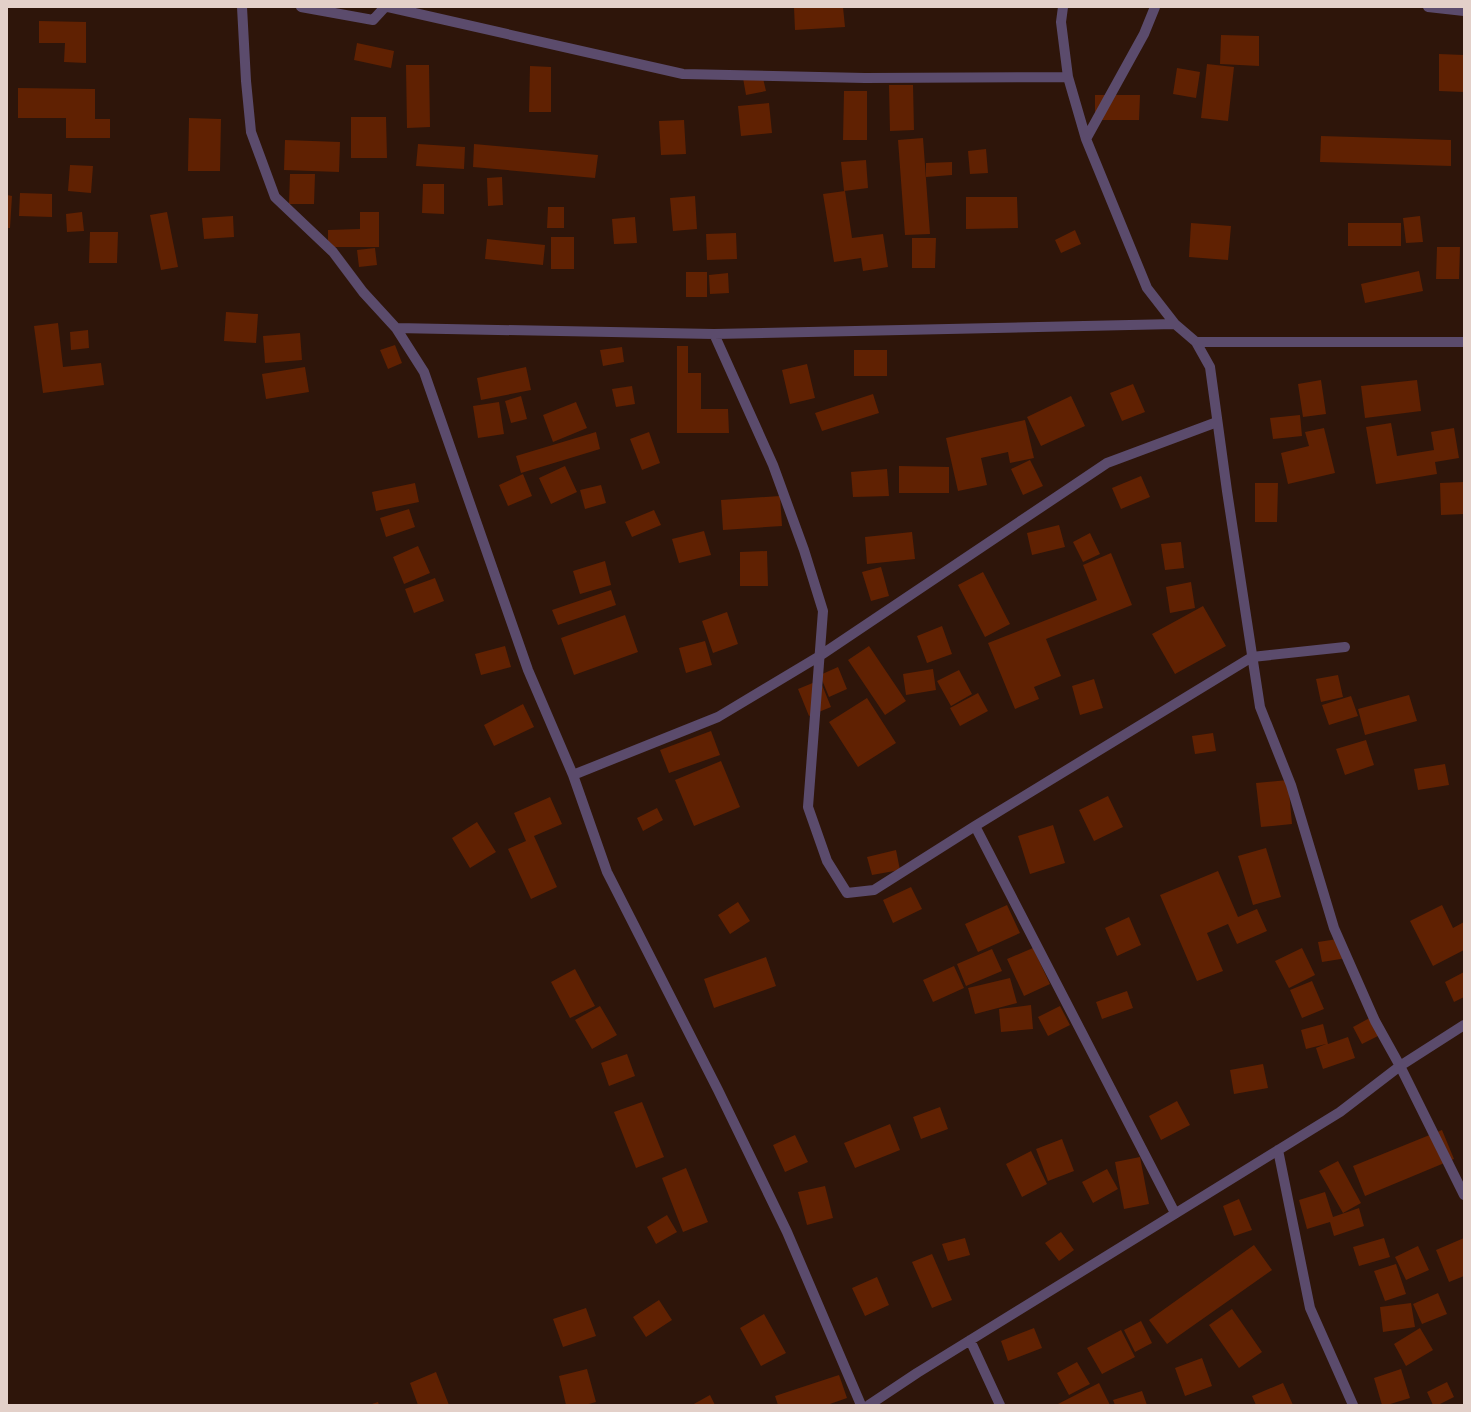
<svg xmlns="http://www.w3.org/2000/svg" width="1471" height="1412" font-family="'Zilla Slab',serif">
	<style>
		.building { fill: #602102 }
		.lines { fill: none; stroke-linecap: round; stroke-linejoin: round }
		.minor { stroke: #5b4b6c; stroke-width: 10 }
	</style>
	<rect width="100%" height="100%" fill="#2e150a"/>
	<!-- building -->
	<path class="building" d="M794 7H843L845 27 795 30Z
		M39 21 86 22V63L64 62 65 43H39Z
		M1221 35 1259 36V66L1220 64Z
		M357 43 394 51 391 68 354 60Z
		M1439 54 1464 55V92L1439 91Z
		M1207 64 1234 67 1228 121 1201 118Z
		M406 65H429L430 127 407 128Z
		M530 66 551 67V112H529Z
		M1177 68 1200 72 1196 98 1173 94Z
		M762 74 766 91 746 95 743 78Z
		M889 85H913L914 130 890 131Z
		M18 88 95 89V119H110V138H66V118H18Z
		M844 91H867V140H843Z
		M1095 95H1140L1139 120H1095Z
		M769 103 772 133 741 136 738 106Z
		M351 117H386L387 158H351Z
		M189 118 221 119 220 171H188Z
		M684 120 686 154 661 155 659 121Z
		M1321 136 1451 140V166L1320 162Z
		M923 138 930 234 905 235 898 140Z
		M285 140 340 142 339 172 284 170Z
		M418 144 465 147 464 169 416 166Z
		M474 144 598 155 595 178 473 167Z
		M986 149 988 173 970 174 968 151Z
		M866 160 868 188 844 191 841 162Z
		M952 162V175L926 177V163Z
		M70 165 93 166 91 193 68 191Z
		M290 174H315L314 204H289Z
		M502 177 503 205 488 206 487 178Z
		M423 184H444V214L422 213Z
		M845 191 852 238 883 234 888 267 863 271 861 258 834 262 823 194Z
		M20 193 52 194V217L19 216Z
		M7 195 12 196 10 228H7Z
		M695 196 697 229 673 231 670 198Z
		M966 197H1017L1018 228 966 229Z
		M548 207H564V228H547Z
		M82 212 84 231 67 232 66 214Z
		M167 212 178 267 161 270 150 215Z
		M360 212H379V247H328V230L360 229Z
		M233 216 234 237 204 239 202 218Z
		M1420 216 1423 242 1406 243 1403 218Z
		M635 217 637 243 614 244 612 219Z
		M1191 223 1231 226 1228 260 1189 257Z
		M1348 223H1401V246H1348Z
		M1075 230 1081 244 1061 253 1055 240Z
		M90 232H118L117 263H89Z
		M736 233 737 259 707 260 706 234Z
		M551 237H574V269H551Z
		M912 238H936L935 268H912Z
		M487 239 545 245 543 265 485 259Z
		M1437 247H1460L1459 279H1436Z
		M375 248 377 265 359 267 357 250Z
		M1419 271 1423 291 1365 303 1361 284Z
		M686 272H707V297H686Z
		M728 273 729 293 710 294 709 275Z
		M226 312 258 314 256 343 224 341Z
		M58 323 63 367 101 363 104 385 43 393 34 326Z
		M88 330 89 348 71 350 70 332Z
		M300 333 302 360 265 363 263 336Z
		M395 345 402 363 388 369 380 350Z
		M677 346H688V373H701V409H728L729 433H677Z
		M622 347 624 362 603 366 600 350Z
		M854 350H887V376H854Z
		M807 364 815 398 790 404 782 370Z
		M305 367 309 392 266 399 262 374Z
		M526 367 531 390 481 400 477 378Z
		M1321 380 1326 414 1303 417 1298 384Z
		M1417 380 1421 411 1365 418 1361 386Z
		M1133 384 1145 412 1122 421 1110 393Z
		M632 386 635 404 616 407 612 389Z
		M873 394 879 413 822 431 815 413Z
		M521 396 527 419 511 423 505 401Z
		M1071 396 1085 426 1041 446 1027 417Z
		M499 402 504 434 478 438 473 406Z
		M576 402 587 428 553 442 543 415Z
		M1300 415 1302 436 1273 439 1270 418Z
		M1025 420 1034 458 1010 463 1008 452 981 458 987 485 958 491 946 438Z
		M1391 423 1397 456 1434 450 1431 432 1454 428 1459 458 1435 462 1437 474 1376 484 1366 427Z
		M1324 428 1335 473 1288 484 1281 453 1309 446 1305 432Z
		M596 432 600 449 521 473 516 456Z
		M649 432 660 463 642 470 630 439Z
		M1030 460 1043 486 1023 495 1011 469Z
		M565 466 577 492 551 504 539 478Z
		M899 466 949 467V493H899Z
		M887 469 889 496 853 497 851 472Z
		M523 474 532 496 508 506 499 485Z
		M1141 476 1150 497 1121 509 1112 488Z
		M1464 482V514L1441 515 1440 483Z
		M415 483 419 502 376 511 372 492Z
		M1255 483H1278L1277 522H1255Z
		M601 485 606 503 585 509 580 490Z
		M780 496 782 526 723 530 721 500Z
		M409 509 415 527 386 537 380 518Z
		M654 510 661 525 632 537 625 522Z
		M1059 525 1065 547 1032 555 1027 533Z
		M704 531 711 555 679 563 672 539Z
		M912 532 915 559 867 564 865 537Z
		M1090 533 1100 554 1083 562 1073 542Z
		M1181 542 1184 568 1165 570 1161 544Z
		M418 546 430 573 404 584 393 557Z
		M767 551 768 586H740V552Z
		M1111 553 1132 605 1046 639 1061 676 1034 687 1039 699 1015 709 988 643 1097 600 1083 565Z
		M605 561 611 585 580 594 573 571Z
		M881 567 889 596 871 601 862 572Z
		M983 572 1010 624 985 637 958 585Z
		M435 578 444 601 414 613 405 589Z
		M1191 582 1195 608 1170 613 1166 587Z
		M611 590 616 605 558 625 552 610Z
		M1203 606 1226 646 1175 674 1152 634Z
		M727 612 738 644 713 653 702 621Z
		M625 615 638 652 574 675 561 638Z
		M942 626 952 654 927 663 917 636Z
		M705 641 712 665 686 673 679 648Z
		M505 646 511 667 481 675 475 654Z
		M869 646 906 701 885 715 848 660Z
		M838 667 847 689 829 697 820 675Z
		M933 669 936 690 906 695 903 674Z
		M959 670 972 694 951 706 937 681Z
		M1338 675 1343 697 1321 702 1316 679Z
		M1094 679 1103 708 1080 715 1072 686Z
		M820 680 831 707 809 716 798 689Z
		M978 693 988 711 960 726 950 708Z
		M1409 695 1417 721 1365 735 1358 709Z
		M1351 696 1358 716 1329 725 1322 705Z
		M867 698 896 743 858 767 829 722Z
		M523 704 534 727 494 746 484 725Z
		M711 731 720 755 669 773 660 750Z
		M1213 733 1216 751 1195 754 1192 736Z
		M1366 740 1374 765 1345 775 1336 749Z
		M721 761 740 807 694 826 675 780Z
		M1445 764 1449 785 1418 790 1414 769Z
		M1288 780 1292 824 1261 827 1256 783Z
		M1108 796 1123 827 1094 841 1079 810Z
		M550 797 562 824 534 836 557 887 531 899 508 849 526 841 514 813Z
		M657 808 663 820 643 831 637 818Z
		M477 822 496 852 470 868 452 838Z
		M1053 825 1065 863 1030 874 1018 836Z
		M1266 848 1281 897 1253 905 1238 856Z
		M896 850 900 870 872 875 867 857Z
		M1218 871 1238 917 1257 909 1267 931 1237 944 1228 924 1207 933 1223 971 1197 981 1160 895Z
		M911 887 922 909 893 923 883 900Z
		M738 902 750 921 730 934 718 915Z
		M1007 905 1020 933 978 952 965 924Z
		M1442 905 1453 928 1464 922V950L1433 966 1410 921Z
		M1129 917 1141 945 1117 956 1105 928Z
		M1344 938 1347 958 1322 962 1318 942Z
		M1033 948 1050 984 1024 996 1007 959Z
		M1302 948 1315 975 1289 988 1275 961Z
		M992 949 1002 971 966 986 957 964Z
		M766 957 776 986 714 1008 704 979Z
		M954 966 964 988 933 1002 923 980Z
		M575 969 595 1006 570 1018 551 982Z
		M1464 972V997L1454 1002 1445 982Z
		M1010 978 1017 1003 975 1014 968 988Z
		M1312 981 1324 1009 1302 1018 1290 990Z
		M1127 991 1133 1008 1102 1019 1096 1002Z
		M1031 1005 1033 1029 1001 1032 999 1009Z
		M600 1006 617 1035 592 1049 575 1020Z
		M1060 1006 1070 1025 1048 1036 1038 1017Z
		M1377 1014 1386 1032 1362 1044 1353 1027Z
		M1323 1024 1328 1044 1348 1037 1355 1058 1323 1069 1316 1048 1326 1044 1306 1049 1301 1030Z
		M627 1054 635 1076 609 1086 601 1063Z
		M1263 1064 1268 1088 1234 1094 1230 1070Z
		M1177 1101 1190 1125 1161 1140 1149 1116Z
		M642 1102 664 1157 636 1168 614 1112Z
		M940 1107 948 1129 921 1139 913 1117Z
		M890 1124 900 1150 855 1168 844 1143Z
		M1442 1130 1454 1159 1365 1196 1353 1166Z
		M795 1135 808 1162 785 1172 773 1145Z
		M1062 1139 1074 1171 1048 1181 1036 1149Z
		M1031 1151 1047 1184 1022 1197 1006 1164Z
		M1140 1157 1149 1204 1124 1209 1115 1162Z
		M1338 1161 1361 1203 1343 1213 1319 1171Z
		M686 1168 708 1222 683 1232 662 1178Z
		M1107 1169 1118 1189 1093 1203 1082 1182Z
		M825 1186 833 1218 807 1225 798 1192Z
		M1325 1192 1333 1217 1359 1208 1364 1226 1334 1236 1330 1222 1307 1229 1299 1200Z
		M1239 1199 1252 1230 1234 1236 1223 1206Z
		M667 1215 677 1232 656 1244 647 1227Z
		M1061 1232 1074 1250 1059 1261 1045 1243Z
		M965 1238 970 1255 948 1261 942 1244Z
		M1384 1238 1390 1257 1359 1266 1353 1247Z
		M1464 1238V1276L1449 1282 1436 1250Z
		M1254 1245 1272 1270 1167 1344 1149 1320Z
		M1418 1246 1429 1270 1406 1280 1395 1257Z
		M932 1254 952 1300 932 1308 912 1262Z
		M1396 1264 1406 1294 1385 1301 1374 1271Z
		M877 1277 889 1305 865 1316 852 1288Z
		M1438 1293 1447 1314 1422 1324 1413 1304Z
		M659 1300 672 1320 646 1337 633 1317Z
		M1411 1303 1415 1327 1383 1332 1380 1307Z
		M586 1308 596 1336 563 1347 553 1319Z
		M1232 1309 1262 1352 1239 1368 1209 1325Z
		M764 1314 786 1353 761 1366 740 1328Z
		M1141 1321 1152 1343 1135 1352 1124 1330Z
		M1034 1328 1042 1348 1008 1361 1001 1341Z
		M1420 1328 1433 1350 1406 1366 1394 1344Z
		M1121 1330 1135 1357 1102 1374 1087 1348Z
		M1202 1358 1212 1386 1185 1396 1175 1368Z
		M1077 1362 1090 1384 1069 1395 1057 1373Z
		M587 1369 596 1402 585 1405H566L559 1376Z
		M1401 1369 1410 1398 1387 1405H1382L1374 1378Z
		M436 1372 449 1405H418L410 1383Z
		M839 1375 847 1398 827 1405H778L775 1396Z
		M1447 1382 1454 1397 1438 1405H1433L1427 1392Z
		M1099 1383 1110 1405H1056Z
		M1283 1383 1293 1405H1256L1252 1396Z
		M1142 1391 1147 1405H1115L1113 1400Z
		M710 1395 715 1405H692Z
		M378 1402 379 1405H369Z"/>
	<g class="lines">
		<!-- minor -->
		<path class="minor" d="M242 7 246 81 251 132 275 197 333 252 363 292 396 328 424 372 528 670 573 775 607 872 718 1090 787 1232 861 1405
			M301 7 373 20 385 7
			M388 7 683 74 865 78 1068 77
			M1063 7 1061 22 1068 77 1086 139 1147 288 1175 324 1196 342 1210 367 1227 491 1260 707 1291 785 1334 928 1375 1021 1400 1066 1464 1195
			M1428 7 1464 11
			M1086 139 1144 34 1155 7
			M396 328 714 334 1175 324
			M714 334 773 465 804 550 823 611 808 807 827 861 847 893 874 890 975 826 1252 657 1345 647
			M1196 342H1464
			M573 775 718 717 818 657 1107 463 1217 422
			M975 826 1175 1213
			M1278 1150 1310 1308 1353 1405
			M970 1340 1000 1405
			M869 1405 917 1373 1340 1112 1400 1066 1464 1025"/>
	</g>
	<!-- border -->
	<rect width="1471" height="1412" fill="none" stroke="#e3d0c9" stroke-width="16"/>
</svg>
